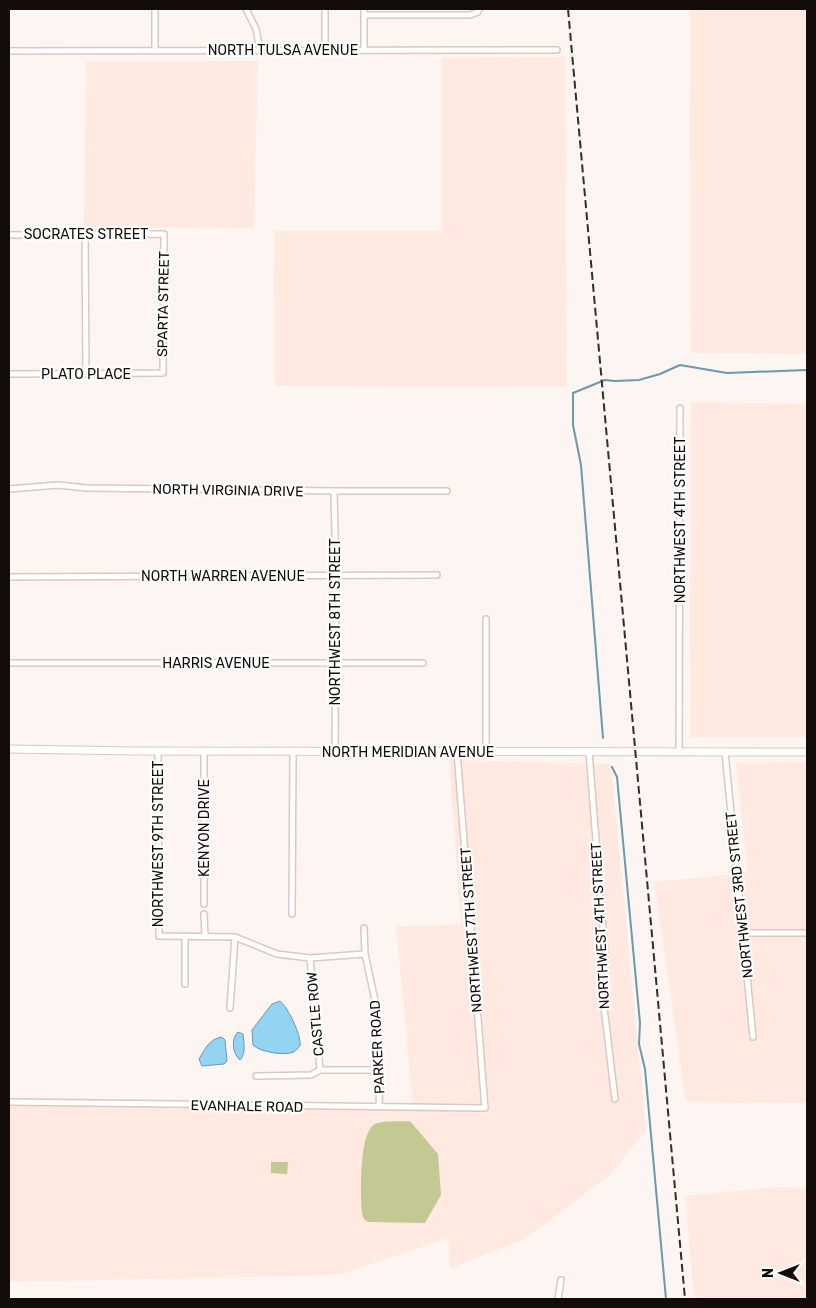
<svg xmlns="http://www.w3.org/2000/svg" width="816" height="1308" font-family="Rubik,sans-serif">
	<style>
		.built { fill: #ffe9e1 }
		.green { fill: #c4c994 }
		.water { fill: #94d4f3; stroke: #6d98ad }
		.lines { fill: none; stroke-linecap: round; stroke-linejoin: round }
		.stream { stroke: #6d98ad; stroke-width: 2 }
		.street-casing { stroke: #dbc8c1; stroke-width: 8 }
		.secondary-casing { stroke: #dbc8c1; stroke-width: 9 }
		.street { stroke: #fff; stroke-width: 5 }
		.secondary { stroke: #fff; stroke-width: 7 }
		.rail { stroke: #332d2b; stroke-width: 2; stroke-dasharray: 8 4; stroke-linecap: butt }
		.labels { text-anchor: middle; stroke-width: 4.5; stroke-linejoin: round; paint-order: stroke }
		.street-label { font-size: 14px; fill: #120c0a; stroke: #fff }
	</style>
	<rect width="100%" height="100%" fill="#fcf5f2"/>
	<!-- built -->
	<path class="built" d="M690 9H807V354L691 353Z
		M565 57 567 387 275 386 274 231H442V58Z
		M86 61H258L254 228 84 227Z
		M691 402 807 404V737H690Z
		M449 760 611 764 646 1130 611 1174 525 1239 450 1268 448 1238 338 1275 9 1282V1106L442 1110V1106H413L396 926 461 924Z
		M807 762V1103L686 1102 654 882 748 873 736 763Z
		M778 1187 807 1188V1299H694L685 1196Z"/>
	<!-- green -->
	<path class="green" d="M410 1121 438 1154 441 1195 425 1223 368 1222 364 1219 362 1214C361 1197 358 1133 375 1124 385 1120 400 1122 410 1121Z
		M271 1162H288L287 1174 271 1173Z"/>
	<!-- water -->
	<path class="water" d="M280 1001C288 1007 302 1037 300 1046 299 1047 295 1051 294 1052 284 1056 260 1052 253 1045L252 1030 272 1004Z
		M238 1032 243 1034C244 1043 246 1054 240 1060 232 1053 231 1039 238 1032Z
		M222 1037 225 1040 227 1061 224 1064 202 1066 199 1059C205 1049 209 1039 222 1037Z"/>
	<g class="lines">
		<!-- stream -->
		<path class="stream" d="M603 738 581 465 573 425V393L605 380 615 381 639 380 660 374 680 365 727 373 807 370
			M612 767 617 777 640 1023 639 1044 645 1069 666 1299"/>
		<!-- street casing -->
		<g class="street-casing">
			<path id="street" d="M246 9 256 29 260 50
				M364 9V50
				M364 15H470L478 12 479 9
				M155 50V9
				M9 51 557 50
				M325 51V9
				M85 234 86 374
				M9 235 164 234 163 373 9 374
				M9 489 58 485 87 488 334 491H447
				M334 491 336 576 335 752
				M9 577 437 575
				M486 619V752
				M9 663H423
				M158 751 159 936 235 937 277 954 310 958 365 954
				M204 751V904
				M589 752 605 954 604 1007 615 1099
				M679 752 680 408
				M725 752 753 1037
				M204 914 205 936
				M292 914 293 751
				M364 928 365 954 376 1005 380 1070 379 1107
				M743 933H807
				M310 958 320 1070
				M185 984V937
				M230 1008 235 937
				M256 1076 311 1075 320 1070H380
				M9 1102 485 1108 457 752
				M558 1299 561 1280"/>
		</g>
		<!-- secondary casing -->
		<g class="secondary-casing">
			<path id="secondary" d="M9 749 136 751 807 752"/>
		</g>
		<!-- street -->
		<use href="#street" class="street"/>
		<!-- secondary -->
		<use href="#secondary" class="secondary"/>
		<!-- rail -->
		<path class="rail" d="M568 9 685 1299"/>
	</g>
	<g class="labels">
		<!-- street labels -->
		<g class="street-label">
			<text x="283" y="55">NORTH TULSA AVENUE</text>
			<text x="86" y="239">SOCRATES STREET</text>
			<text transform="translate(163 304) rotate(-89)" y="5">SPARTA STREET</text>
			<text x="86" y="379">PLATO PLACE</text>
			<text transform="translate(228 490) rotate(1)" y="5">NORTH VIRGINIA DRIVE</text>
			<text transform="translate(680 520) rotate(-90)" y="5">NORTHWEST 4TH STREET</text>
			<text x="223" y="581">NORTH WARREN AVENUE</text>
			<text transform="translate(335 622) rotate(-90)" y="5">NORTHWEST 8TH STREET</text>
			<text x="216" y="668">HARRIS AVENUE</text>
			<text x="408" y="757">NORTH MERIDIAN AVENUE</text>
			<text transform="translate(204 828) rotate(-90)" y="5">KENYON DRIVE</text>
			<text transform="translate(158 844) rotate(-90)" y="5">NORTHWEST 9TH STREET</text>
			<text transform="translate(739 895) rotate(-96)" y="5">NORTHWEST 3RD STREET</text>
			<text transform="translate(600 926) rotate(-93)" y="5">NORTHWEST 4TH STREET</text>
			<text transform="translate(471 930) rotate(-94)" y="5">NORTHWEST 7TH STREET</text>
			<text transform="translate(315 1014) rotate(-95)" y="5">CASTLE ROW</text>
			<text transform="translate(377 1047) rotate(-93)" y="5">PARKER ROAD</text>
			<text transform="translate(247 1106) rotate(1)" y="5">EVANHALE ROAD</text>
		</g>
	</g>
	<!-- border -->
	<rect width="816" height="1308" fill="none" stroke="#120c0a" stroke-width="20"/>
	<!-- north arrow -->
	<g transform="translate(781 1273) rotate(270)" stroke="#ffffff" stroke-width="4" paint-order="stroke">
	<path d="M0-4L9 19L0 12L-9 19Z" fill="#120c0a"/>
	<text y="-8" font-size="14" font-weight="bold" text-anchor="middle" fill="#120c0a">N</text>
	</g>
</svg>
